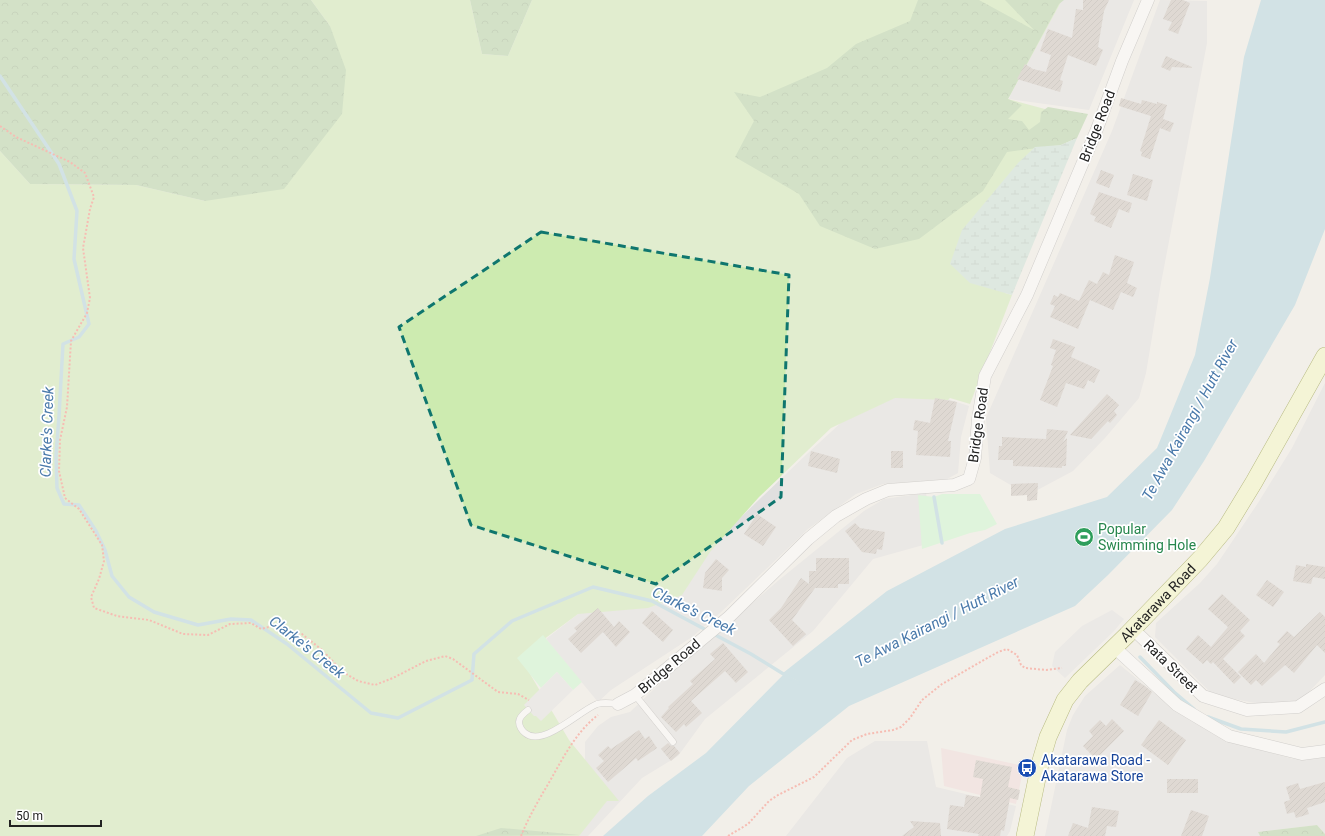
<svg xmlns="http://www.w3.org/2000/svg" width="1325" height="836" font-family="Roboto,sans-serif">
	<style>
		.residential { fill: #e0dfdf }
		.commercial { fill: #f2dad9 }
		.grass { fill: #cdebb0 }
		.forest { fill: url(#forest-crowns) }
		.wetland { fill: url(#wetland-marsh) }
		.park { fill: #c8facc }
		.parking { fill: #e2e2e2 }
		.water { fill: #aad3df }
		.lines { fill: none; stroke-linecap: round; stroke-linejoin: round }
		.stream { stroke: #aad3df; stroke-width: 3.5 }
		.building { fill: url(#building-hatch) }
		.lane-casing { stroke: #a9a9a9; stroke-width: 7 }
		.street-casing { stroke: #a9a9a9; stroke-width: 13 }
		.secondary-casing { stroke: #707d05; stroke-width: 18 }
		.path { stroke: #fa8072; stroke-width: 2; stroke-dasharray: 2 2; stroke-linecap: butt }
		.lane { stroke: #fff; stroke-width: 6 }
		.street { stroke: #fff; stroke-width: 12 }
		.secondary { stroke: #f7fabf; stroke-width: 17 }
		.marked { fill: none; stroke: #0f766e; stroke-width: 3; stroke-dasharray: 8 5; stroke-linejoin: round }
		.labels { text-anchor: middle; stroke-width: 3.5; stroke-linejoin: round; paint-order: stroke }
		.street-label { font-size: 14px; fill: #222; stroke: #fff }
		.leisure-label { font-size: 14px; fill: #27864d; stroke: #fff; text-anchor: start }
		.transit-label { font-size: 14px; fill: #164399; stroke: #fff; text-anchor: start }
		.water-label { font-size: 15px; font-style: italic; fill: #4a7aab; stroke: #fff }
	</style>
	<defs>
		<pattern id="forest-crowns" width="20" height="18" patternUnits="userSpaceOnUse"><rect width="20" height="18" fill="#add19e"/><path d="M2 6a3 3 0 1 1 6 0M12 15a3 3 0 1 1 6 0" fill="none" stroke="#95b388"/></pattern>
		<pattern id="wetland-marsh" width="20" height="14" patternUnits="userSpaceOnUse"><rect width="20" height="14" fill="#c6e0d4"/><path d="M1 5h8M5 5V1M11 12h8M15 12V8" fill="none" stroke="#aac0b6"/></pattern>
		<pattern id="building-hatch" width="6" height="6" patternUnits="userSpaceOnUse"><rect width="6" height="6" fill="#c7bfb8"/><path d="M-1 1l2-2M0 6l6-6M5 7l2-2" fill="none" stroke="#aba49e"/></pattern>
	</defs>
	<rect width="100%" height="100%" fill="#f2efe9"/>
	<!-- residential -->
	<path class="residential" d="M1055 0H1134L1089 110 1009 99 1012 85Z
		M1160 0 1207 1V43L1161 283 1146 373 1139 398 1105 438 1073 471 1028 495 990 473 986 418 1112 131Z
		M1325 383V675L1301 700 1271 706 1213 695 1155 637 1156 623 1200 583 1217 564 1258 503 1292 448Z
		M929 393 969 406 961 437 958 473 947 479 883 484 856 494 808 529 720 613 692 637 611 690 598 702 546 639 596 600 716 541 808 453 867 399Z
		M926 493 934 542 873 559 813 631 705 719 678 756 642 778 588 836H568L585 766V742L598 726 611 717 630 712 698 647 706 643 779 580 864 511 884 499Z
		M1120 665 1165 702 1226 740 1293 759 1325 758V834L1317 825 1258 832 1260 836H1045L1067 730 1073 715 1085 696Z
		M875 741H927L936 787 1016 806 1010 831 1007 836H786L847 758Z"/>
	<!-- commercial -->
	<path class="commercial" d="M941 748 1024 766 1016 804 944 786Z"/>
	<!-- grass -->
	<path class="grass" d="M311 0H470L482 54 508 56 532 0H1062L1008 99 1071 116 1040 202 1005 293 1012 295 970 404 950 398 948 400 895 398 831 428 759 497 710 552 682 595 648 608 578 614 520 657 569 740 619 801H607L579 836H0V151L30 184 136 185 205 201 330 26Z"/>
	<!-- forest -->
	<path class="forest" d="M0 0H311L330 26 346 70 342 114 284 189 205 201 136 185 30 184 0 151Z
		M470 0H532L508 56 482 54Z
		M918 0H979L1034 30 1005 0H1064L1059 4 1008 99 1022 105 1008 119 1022 121 1029 130 1040 122 1041 112 1048 107 1088 114 1077 138 1061 145 1007 152 983 191 919 239 875 249 820 226 799 194 735 157 754 121 734 92 760 97 827 68 856 44 910 21Z
		M1317 825 1325 834V836H1260L1258 832Z
		M501 828 580 835 476 836Z"/>
	<!-- wetland -->
	<path class="wetland" d="M1077 138 1012 295 970 283 950 264 962 230 1018 163 1035 147 1061 145Z"/>
	<!-- park -->
	<path class="park" d="M942 494H980L997 524 985 530 970 533 922 549 918 495 934 497Z
		M543 635 582 682 573 690 557 672 541 688 517 658Z"/>
	<!-- parking -->
	<path class="parking" d="M1112 610 1124 619 1114 631 1065 678 1052 666 1055 652 1082 626Z
		M557 672 573 690 541 721 536 716H534L524 705Z"/>
	<!-- water -->
	<path class="water" d="M1261 0H1325V229L1295 305 1204 461 1172 510 1108 575 1075 606 849 706 749 786 702 836H603L648 796 706 753 783 675 798 681 783 673 887 591 1005 529 1107 497 1157 448 1195 355 1210 278 1244 57Z"/>
	<g class="lines">
		<!-- stream -->
		<path class="stream" d="M0 76 59 164 77 211 74 259 89 324 79 337 63 344 59 416 56 456 57 488 64 504 79 505 96 531 105 550 112 576 129 597 154 612 198 625 231 619 251 620 287 644 371 713 398 718 472 680 474 654 512 621 593 587 652 601 751 654 798 683
			M934 497 942 543
			M1140 657 1174 692 1194 709
			M1208 717 1241 729 1286 732 1325 722"/>
	</g>
	<!-- building -->
	<path class="building" d="M1083 0H1109L1104 11 1098 47 1103 50 1096 66 1068 55 1060 80 1063 81 1060 92 1017 79 1025 64 1033 69 1046 72 1051 55 1040 51 1048 29 1072 38 1076 9 1083 10Z
		M1171 0H1183L1190 3 1178 34 1168 30 1172 22 1163 19Z
		M1166 56 1192 67V68L1172 67 1170 71 1161 67Z
		M1121 98 1141 104 1142 100 1157 104V102L1167 105 1163 119 1174 123 1170 132 1160 128 1150 159 1141 156 1142 152 1140 151 1151 116 1119 106Z
		M1101 170 1114 175 1109 188 1096 183Z
		M1133 174 1153 180 1147 201 1127 195Z
		M1099 192 1132 203 1129 213 1119 209 1111 228 1094 221 1096 217 1090 214Z
		M1115 255 1134 262 1127 283 1137 288 1133 297 1121 292 1113 310 1090 300 1078 329 1050 317 1055 306 1050 304 1054 295 1058 297 1060 293 1079 301 1089 280 1097 284 1103 272 1109 275Z
		M1053 339 1075 347 1071 357 1100 370 1094 383 1088 380 1084 389 1066 383 1057 407 1040 400 1053 366 1051 365 1056 350 1050 348Z
		M1107 394 1119 405 1114 411 1117 415 1110 423 1108 421 1091 439 1070 435Z
		M935 398 957 402 948 441H951L950 457 916 455 918 431 913 430 915 420 930 423Z
		M1047 429 1068 431 1063 442 1067 438 1066 466H1062V468L1013 466V460H998L999 446H1002V437L1046 439Z
		M811 451 840 459 837 473 808 466Z
		M891 451H903V468H891Z
		M1038 483 1037 500 1027 501V495L1011 496V484Z
		M757 514 776 527 763 546 744 534Z
		M855 523 860 528 885 532 882 550 877 549 876 554 862 552 845 531Z
		M816 558H849V584H838V588H815L792 620 806 634 793 646 769 620 781 608 801 578 809 584V571H816Z
		M716 559 729 570 722 578V591L703 588 705 573Z
		M1306 564 1325 567V579L1313 577 1311 584 1293 581 1296 565 1306 567Z
		M1267 580 1284 592 1273 607 1256 595Z
		M1222 594 1250 620 1240 631 1245 636 1223 659 1241 677 1234 684 1213 662 1211 664 1207 660 1203 664 1186 649 1198 635 1211 647 1228 627 1208 609Z
		M598 608 614 627 619 621 630 632 616 647 603 632 581 653 568 639 577 631 574 628Z
		M652 611 673 630 663 642 642 623Z
		M1320 612 1325 617V653L1317 645 1294 673 1285 665 1262 686 1256 680 1251 685 1238 672 1256 654 1264 663 1280 644 1277 642 1287 631 1294 637Z
		M723 643 748 672 736 683 725 671 691 701 702 713 686 727 684 724 676 732 661 717 669 708 668 707 693 684 690 681 715 659 710 654Z
		M1135 680 1145 686 1152 692 1138 716 1120 705Z
		M1112 719 1124 731 1096 759 1083 746 1093 736 1089 731 1100 720 1106 726Z
		M1159 720 1186 740 1168 765 1141 745Z
		M639 730 645 739 649 736 657 748 638 761 636 758 608 782 596 768 604 761 598 755 608 746 611 749Z
		M668 743 671 746H674L680 753 671 761 661 749Z
		M976 760 1012 767 1008 787 1020 790 1018 800 1010 798 1004 831 1001 830 1000 836H978L979 834 947 829 950 805 964 807 966 795 980 797 983 779 973 777Z
		M1167 779H1198V793H1167Z
		M1325 782V802L1307 808 1309 814 1296 818 1294 812 1287 814 1284 802 1290 800 1286 787 1298 783 1300 789Z
		M1092 807 1119 811 1116 827 1107 826 1105 836H1068L1073 823 1088 828Z
		M1191 810 1209 816 1202 836H1181Z
		M910 821 940 823 941 836H902L914 827Z"/>
	<g class="lines">
		<!-- lane casing -->
		<g class="lane-casing">
			<path id="lane" d="M635 695 673 742
				M528 710C524 713 519 717 519 722 519 726 522 731 525 733 543 748 579 711 597 704 604 702 610 703 618 704"/>
		</g>
		<!-- street casing -->
		<g class="street-casing">
			<path id="street" d="M1133 629 1203 696 1247 710 1298 707 1325 689
				M1114 647 1177 705 1229 736 1302 754 1325 751
				M618 704 635 695 730 616 808 539 836 516 866 499 888 490 954 485 969 479 975 458 978 419 985 376 1027 295 1097 129 1122 61 1148 0"/>
		</g>
		<!-- secondary casing -->
		<g class="secondary-casing">
			<g id="secondary">
				<path id="s1" d="M1025 836 1040 764 1048 737 1065 700 1080 681 1127 635 1200 559 1226 528 1254 482 1325 356"/>
			</g>
		</g>
		<!-- path -->
		<path class="path" d="M0 126 16 137 70 162 85 173 94 197 90 209 83 248 90 298 87 313 71 341 67 407 60 440 59 471 65 498 79 509 102 545 104 561 99 579 91 597 94 608 117 616 149 620 183 634 208 635 230 624 251 623 261 629 273 626 302 634 322 650 343 672 358 681 375 685 393 678 426 661 445 656 453 659 498 692 518 694 529 700
			M521 836C529 816 540 798 551 779 564 756 577 731 598 715
			M728 836 748 824 769 801 778 795 814 777 852 740 867 734 893 730 901 727 910 718 922 700 942 684 998 652 1007 649 1017 655 1021 665 1025 668 1046 670 1062 668"/>
		<!-- lane -->
		<use href="#lane" class="lane"/>
		<!-- street -->
		<use href="#street" class="street"/>
		<!-- secondary -->
		<use href="#secondary" class="secondary"/>
	</g>
	<!-- marked area -->
	<path d="M0 0H1325V836H0ZM541 232 789 275 781 497 656 584 471 525 399 327Z" fill="#f2efe9" fill-opacity=".55" fill-rule="evenodd"/>
	<path class="marked" d="M541 232 789 275 781 497 656 584 471 525 399 327Z"/>
	<!-- icons -->
	<defs>
		<g id="stadium-disc" transform="scale(1)"><circle r="9.5" fill="#2e9e5b" stroke="#fff"/><path d="M0-5a6.5 5 0 1 0 0 10a6.5 5 0 1 0 0-10ZM-3.5-1.8h7v3.6h-7Z" fill="#fff"/></g>
		<g id="bus-disc" transform="scale(1)"><circle r="9.5" fill="#1a4fb4" stroke="#fff"/><path d="M-5-6H5V4H4V6H2V4H-2V6H-4V4H-5ZM-3.5-4V0h7V-4ZM-3.5 1.2v1.5H-2V1.2ZM2 1.2v1.5H3.5V1.2Z" fill="#fff"/></g>
	</defs>
	<g fill-rule="evenodd">
		<use href="#stadium-disc" x="1084" y="537"/>
		<use href="#bus-disc" x="1027" y="768"/>
	</g>
	<g class="labels">
		<!-- street labels -->
		<g class="street-label">
			<text transform="translate(1097 126) rotate(-69)" y="5">Bridge Road</text>
			<text transform="translate(978 425) rotate(-82)" y="5">Bridge Road</text>
			<text dy="5" stroke="none"><textPath href="#s1" startOffset="277">Akatarawa Road</textPath></text>
			<text transform="translate(669 666) rotate(-40)" y="5">Bridge Road</text>
			<text transform="translate(1171 666) rotate(44)" y="5">Rata Street</text>
		</g>
		<!-- leisure labels -->
		<g class="leisure-label">
			<text x="1098" y="534">Popular<tspan x="1098" dy="16">Swimming Hole</tspan></text>
		</g>
		<!-- transit labels -->
		<g class="transit-label">
			<text x="1041" y="765">Akatarawa Road -<tspan x="1041" dy="16">Akatarawa Store</tspan></text>
		</g>
		<!-- water labels -->
		<g class="water-label">
			<text transform="translate(1190 420) rotate(-61)" y="5">Te Awa Kairangi / Hutt River</text>
			<text transform="translate(47 432) rotate(-88)" y="5">Clarke's Creek</text>
			<text transform="translate(694 611) rotate(26)" y="5">Clarke's Creek</text>
			<text transform="translate(937 622) rotate(-27)" y="5">Te Awa Kairangi / Hutt River</text>
			<text transform="translate(307 647) rotate(38)" y="5">Clarke's Creek</text>
		</g>
	</g>
	<!-- scale -->
	<path d="M10 820v6h91v-6" fill="none" stroke="#222222" stroke-width="2"/>
	<text x="16" y="820" font-size="12" fill="#222222" stroke="#ffffff" stroke-width="3" paint-order="stroke">50 m</text>
</svg>
